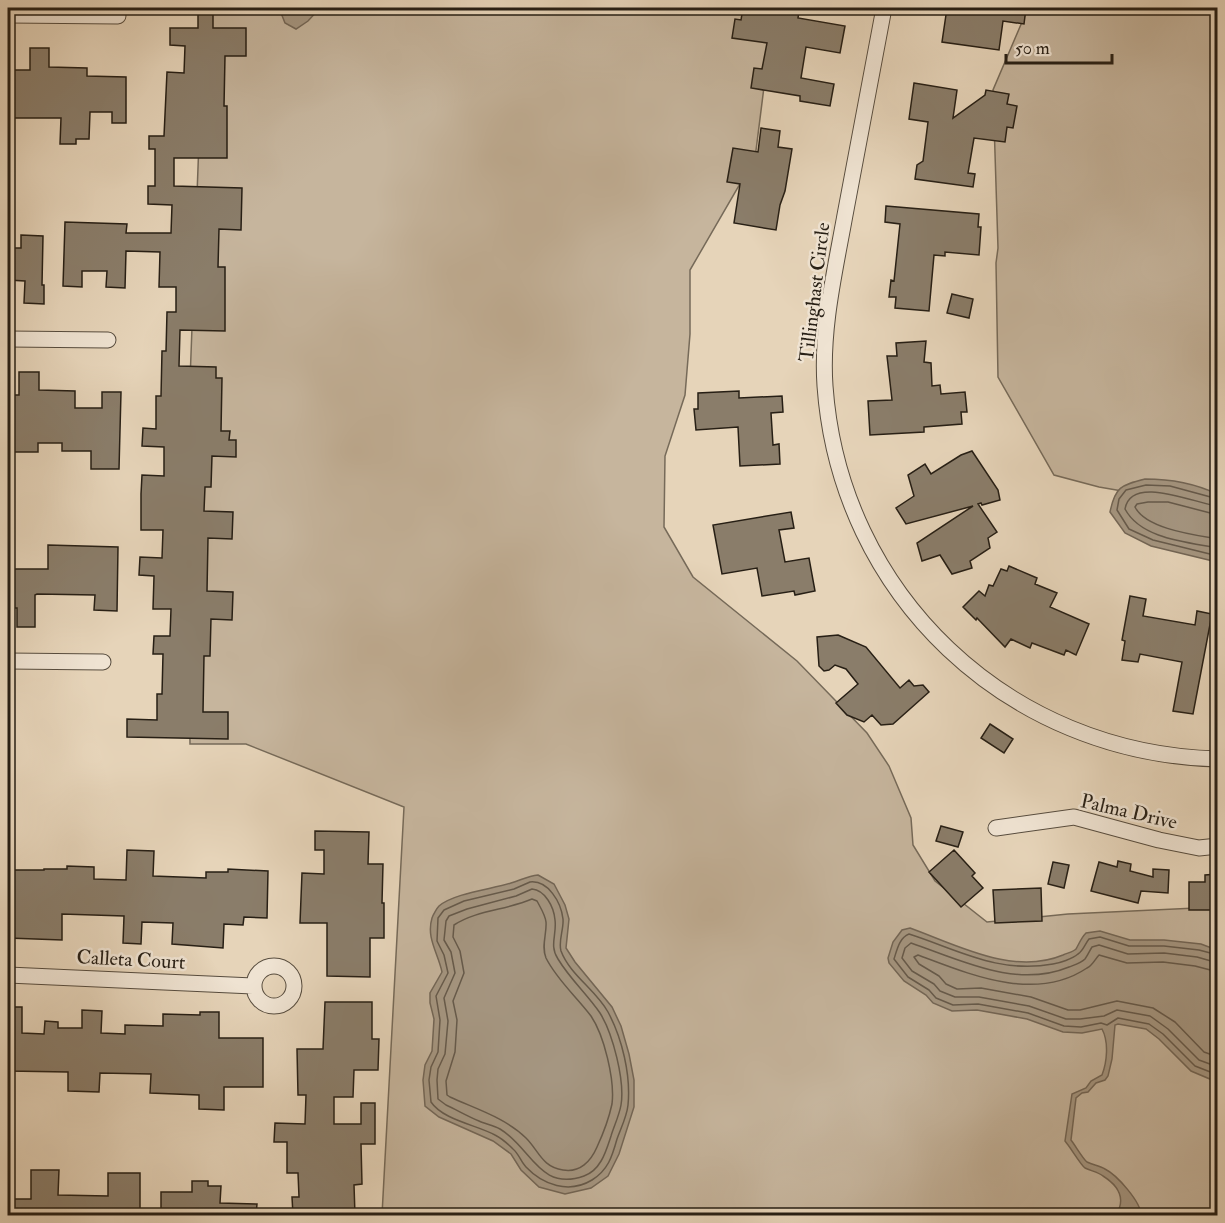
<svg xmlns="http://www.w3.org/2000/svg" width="1225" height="1223" font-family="'IM FELL Double Pica',serif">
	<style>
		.green { fill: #c6b59d; stroke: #766a59; stroke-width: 1.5 }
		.water { fill: #a59681; stroke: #736656; stroke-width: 1.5 }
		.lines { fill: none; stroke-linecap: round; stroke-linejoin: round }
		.shore { stroke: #665a4b; stroke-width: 1.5 }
		.building { fill: #8a7d6a; stroke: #271f15; stroke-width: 1.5 }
		.street-casing { stroke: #574c3e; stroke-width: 17 }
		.street { stroke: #efe3d2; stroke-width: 15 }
		.labels { text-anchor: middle; stroke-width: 5; stroke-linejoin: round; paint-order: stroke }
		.street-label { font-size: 20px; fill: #271f15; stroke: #efe3d2 }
	</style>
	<rect width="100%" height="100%" fill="#e6d4b9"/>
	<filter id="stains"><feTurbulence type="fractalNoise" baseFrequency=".00333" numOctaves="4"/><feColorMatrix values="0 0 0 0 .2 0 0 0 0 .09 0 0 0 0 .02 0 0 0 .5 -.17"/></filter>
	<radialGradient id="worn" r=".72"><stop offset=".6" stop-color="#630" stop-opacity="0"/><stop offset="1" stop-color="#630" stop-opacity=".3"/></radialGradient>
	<!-- green -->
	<path class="green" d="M204 8H774L755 158 690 270V334L685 395 665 456 664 527 693 577 797 661 867 733 889 766 911 818 913 845 935 881 987 922 1068 914 1217 907V1215H382L404 807 246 744H190L187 461Z
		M1028 8H1217V517L1157 497 1099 487 1054 475 998 377 996 263 998 248 993 90Z"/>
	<!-- water -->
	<path class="water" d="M279 8H320L308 21 296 29 285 23Z
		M1145 479C1171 479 1194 483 1217 494V562L1151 546 1125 533 1110 512C1115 487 1121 485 1145 479Z
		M538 875 554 884 565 905 569 919 566 948 575 962 612 1007 621 1026 629 1054 634 1080V1107L619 1154 608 1176 591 1188 565 1194 539 1187 521 1170 511 1154 493 1141 439 1117 425 1106 423 1080 425 1065 432 1051 434 1019 430 1003V993L442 972C438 953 426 938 432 918 433 915 437 908 439 906 454 893 493 889 511 883 521 880 528 876 538 875Z
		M910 928C957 945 1013 976 1063 955 1067 953 1073 952 1076 949 1079 944 1081 938 1086 933L1100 931 1130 940H1164L1201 944 1217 950V1082L1191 1071 1159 1039 1146 1029 1118 1024 1115 1025 1112 1059 1108 1076 1105 1080 1096 1083 1088 1092 1082 1093 1076 1098 1071 1140C1075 1145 1083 1159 1087 1162 1093 1165 1100 1166 1105 1169 1117 1175 1141 1202 1141 1215H1116C1126 1199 1119 1186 1103 1176 1098 1172 1091 1171 1085 1168 1080 1164 1071 1148 1065 1141L1072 1094 1086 1088 1091 1081 1102 1075C1107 1062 1109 1042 1102 1029L1082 1033 1063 1032 1027 1019 977 1010 952 1011 933 1003 926 995 904 981 889 963 888 958 893 942 902 930Z"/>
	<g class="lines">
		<!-- shore -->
		<path class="shore" d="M1218 499 1170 486 1146 485 1126 490 1119 499 1117 510 1129 529 1153 540 1218 556
			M1218 506C1199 505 1131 473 1125 509 1141 539 1187 542 1218 548
			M1218 515 1168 502H1148L1137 504 1135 507C1146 529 1195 535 1218 539
			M530 882C548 880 561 902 563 919 564 929 558 941 561 951 570 975 596 990 608 1012 622 1038 631 1075 628 1105 627 1116 621 1128 617 1139 612 1157 608 1170 592 1180 569 1194 543 1185 526 1167 521 1162 519 1154 513 1149 508 1144 501 1138 495 1135 477 1125 443 1120 431 1102L429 1080 431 1067 438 1052 440 1020 436 996 448 973 444 955 437 941 438 918 444 910 464 901 514 889Z
			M532 889C545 890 554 907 555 920 557 934 549 946 558 959 570 979 587 994 600 1013 613 1034 625 1081 621 1105 619 1116 614 1126 611 1136 606 1151 601 1170 584 1176 539 1192 531 1147 500 1129 493 1125 485 1124 479 1121 467 1116 457 1110 446 1105L438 1099 437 1080 438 1069 445 1054 448 1021 444 998 455 973 451 952 444 940 446 921 449 916 467 909 516 896Z
			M532 899 537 901C540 907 545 914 546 922 547 934 541 946 546 958 557 980 576 996 591 1016 604 1035 615 1080 612 1104 609 1118 603 1134 597 1147 591 1161 580 1173 563 1170 542 1167 539 1151 526 1138 506 1118 476 1109 450 1097L447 1095 446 1081 455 1052 457 1020 453 1001 464 973 460 951 453 937 454 925C477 910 507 910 532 899Z
			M1218 955 1199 950 1164 946H1129L1100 937 1089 939C1085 944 1083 951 1078 954 1072 959 1060 963 1053 964 998 974 959 950 909 934 899 938 897 950 894 959L908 977 929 990 936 998 953 1005 978 1004 1028 1013 1064 1026 1081 1027 1101 1023 1107 1025 1118 1018 1149 1024 1163 1034 1195 1066 1218 1075
			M1218 963 1197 957 1164 953 1128 954 1099 945 1092 947C1090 950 1088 955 1085 959 1081 963 1074 965 1069 967 1016 989 961 960 911 943L905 948 902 958 912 971 934 984 940 991 955 997H979L1029 1006 1066 1019H1080L1104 1016 1117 1010 1150 1016 1168 1029 1199 1060 1218 1067
			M1218 972 1195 966 1163 962 1127 963 1099 955C1095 959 1093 965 1087 968 1035 1003 969 974 918 955L914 957 919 964 939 976 946 984 957 989 981 988 1031 997 1068 1010H1080L1117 1001 1153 1008 1175 1022 1204 1052 1218 1057"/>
	</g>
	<!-- building -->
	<path class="building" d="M198 8H213V28H246V56H225L224 106H227V158H174V186L242 188 241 230 219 229 218 267H225V331L180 330 179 366 216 367V378H222L221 431H230L229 440H236V457L212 456 211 487H205L204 511 233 512 232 539 208 538 207 591 233 592 232 620 211 619 210 656H204L203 712H228V739L127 737V719L157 720V694H162L163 654H153L154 636H170L171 609H153L154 576 139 575 140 557 162 558 163 530H141V494L142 475 164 476V447L142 446 143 428 156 429V396H161L162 351H166L167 312H176V287H159L160 252 126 251 125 288 106 287 107 271H82V287L63 286 65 222 127 224 126 233H171L172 205 148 204V186H155V149H149V136H164L167 72 184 73 185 46 170 45V28H198Z
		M743 8 799 11 798 18 845 26 840 53 806 47 801 78 834 84 830 106 800 101V96L751 88 754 68 762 69 767 43 732 38 735 19 741 20Z
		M947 8H1026L1024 24 1003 21 999 50 942 42Z
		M30 48H49V67L87 68V76L126 77V123H112V112H90L89 139H76V144H60L61 118H8V70H30Z
		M914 83 957 90 953 118 985 95 986 90 1009 94 1007 104 1017 106 1013 128 1007 127 1005 142 974 138 968 173 975 174 973 187 915 179 917 165 923 161 928 122 909 119Z
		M761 128 780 131 778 147 792 149 785 191 780 205 776 230 734 223 740 184 727 182 733 148 758 152Z
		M886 206 979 214 978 227H981L979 255 945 252V256L934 255 929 311 895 308 896 297H889L891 280 894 281 900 224 885 222Z
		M21 235 43 236 42 285H44V304L24 303 25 281 8 280V248H21Z
		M952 294 973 299 969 318 947 313Z
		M926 341 924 362 931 363 932 386 940 385 941 394 965 392 967 412H961L962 424 924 427V432L870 435 868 401 892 400 887 356H897L896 343Z
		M19 372H39V390L75 391V408H102V392H121L119 469H91V451H62V443H38V452H8V395H19Z
		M739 391V398L782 396 783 412 771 413 773 445 779 444 780 464 740 466 738 427 696 430 694 409H698V393Z
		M972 451 998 490 1000 500 982 505 981 503 978 504 997 532 988 538 990 548 970 561 972 568 952 574 940 555 922 561 917 543 973 506 906 524 896 508 914 496 908 475 925 464 931 474 961 455Z
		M791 512 794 528 779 530 785 562 809 558 815 591 795 595 794 591 762 596 757 568 722 574 713 525Z
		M48 545 118 547 117 611 94 610 95 595 37 594 35 595V627H17V608H8V569H48Z
		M1009 566 1037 578 1035 584 1057 593 1050 607 1089 624 1076 655 1066 650 1064 655 1032 643 1030 648 1011 639 1005 647 977 618 976 620 963 607 979 591 985 596 989 585 993 586 1001 569 1007 571Z
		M1130 596 1146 599 1143 616 1195 625 1197 611 1212 614 1193 714 1173 711 1182 662 1140 654 1138 662 1122 660 1125 641 1122 640Z
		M838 635 866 647 900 688 909 680 914 686 923 685 929 692 893 724 881 725 872 715 864 722 847 715 836 703 858 684 846 669 835 665 829 670 824 671 819 666 817 637Z
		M990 724 1013 739 1004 753 981 738Z
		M941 826 963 832 958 847 936 841Z
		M315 831 369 832 368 864H383L382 903H384V938H370V977L327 976V923H300L302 873 324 874V850H315Z
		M127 850 154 851 153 876 206 878V872H228V869L268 871 267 918 244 917 243 925 224 924 223 948 172 944 173 923 142 922 141 944 123 943 124 916 62 914V940L8 938V870H44V869H67V866L94 867V879L126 880Z
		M954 850 975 873 972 876 983 888 961 907 929 872Z
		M1118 861 1131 864 1130 871 1153 877V869L1169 870 1168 893 1141 891 1138 903 1091 891 1099 862 1117 867Z
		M1053 862 1069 865 1064 888 1048 884Z
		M1218 874V910H1189V882H1205V875Z
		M1041 888 1042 921 995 923 993 890Z
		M325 1002H372V1039H379L378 1070H354L353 1097H334V1124H361V1103H375V1144H361L362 1184 354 1185 355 1215H293L292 1197H299L298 1173H287V1142H274L275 1123 305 1124 306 1095H298L297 1049H323Z
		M8 1007H22V1033L44 1034 45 1021 58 1022V1028H82V1010L102 1011 101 1033 125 1034V1025L163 1026V1014L200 1015V1012H219V1038H263V1087H224V1110L199 1109V1095L150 1093 151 1074 100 1073 99 1092 68 1091V1072L8 1071Z
		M31 1170H59L58 1195 108 1196V1173H140V1215H8V1199H31Z
		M192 1181H208V1186H221L220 1203 257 1204 256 1215H161V1192H192Z"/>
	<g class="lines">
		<!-- street casing -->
		<g class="street-casing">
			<path id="street" d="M884 8C871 77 858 146 845 215 835 271 821 329 825 386 840 595 1008 754 1218 759
				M8 15 118 16
				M8 339 108 340
				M8 661 103 662
				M996 828 1074 817 1159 840 1199 848 1218 846
				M254 986a20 20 0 1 1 40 0a20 20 0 1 1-40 0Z
				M8 975 253 986"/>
		</g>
		<!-- street -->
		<use href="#street" class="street"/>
	</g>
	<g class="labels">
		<!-- street labels -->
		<g class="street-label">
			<text transform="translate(814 292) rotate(-83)" y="7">Tillinghast Circle</text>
			<text transform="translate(1129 811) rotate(13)" y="7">Palma Drive</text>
			<text transform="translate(131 959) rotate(3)" y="7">Calleta Court</text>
		</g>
	</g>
	<!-- margin -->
	<rect width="1225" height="1223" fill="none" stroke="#e6d4b9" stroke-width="30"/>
	<rect x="9" y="9" width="1207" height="1205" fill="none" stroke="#271f15" stroke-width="3"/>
	<rect x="15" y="15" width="1195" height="1193" fill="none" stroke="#271f15" stroke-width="1.5"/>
	<!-- scale -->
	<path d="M1006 54v9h106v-9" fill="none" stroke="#271f15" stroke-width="3"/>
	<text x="1015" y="54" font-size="18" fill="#271f15" stroke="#efe3d2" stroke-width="4.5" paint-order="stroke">50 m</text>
	<rect width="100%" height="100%" filter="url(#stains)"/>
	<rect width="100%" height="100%" fill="url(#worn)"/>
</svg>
